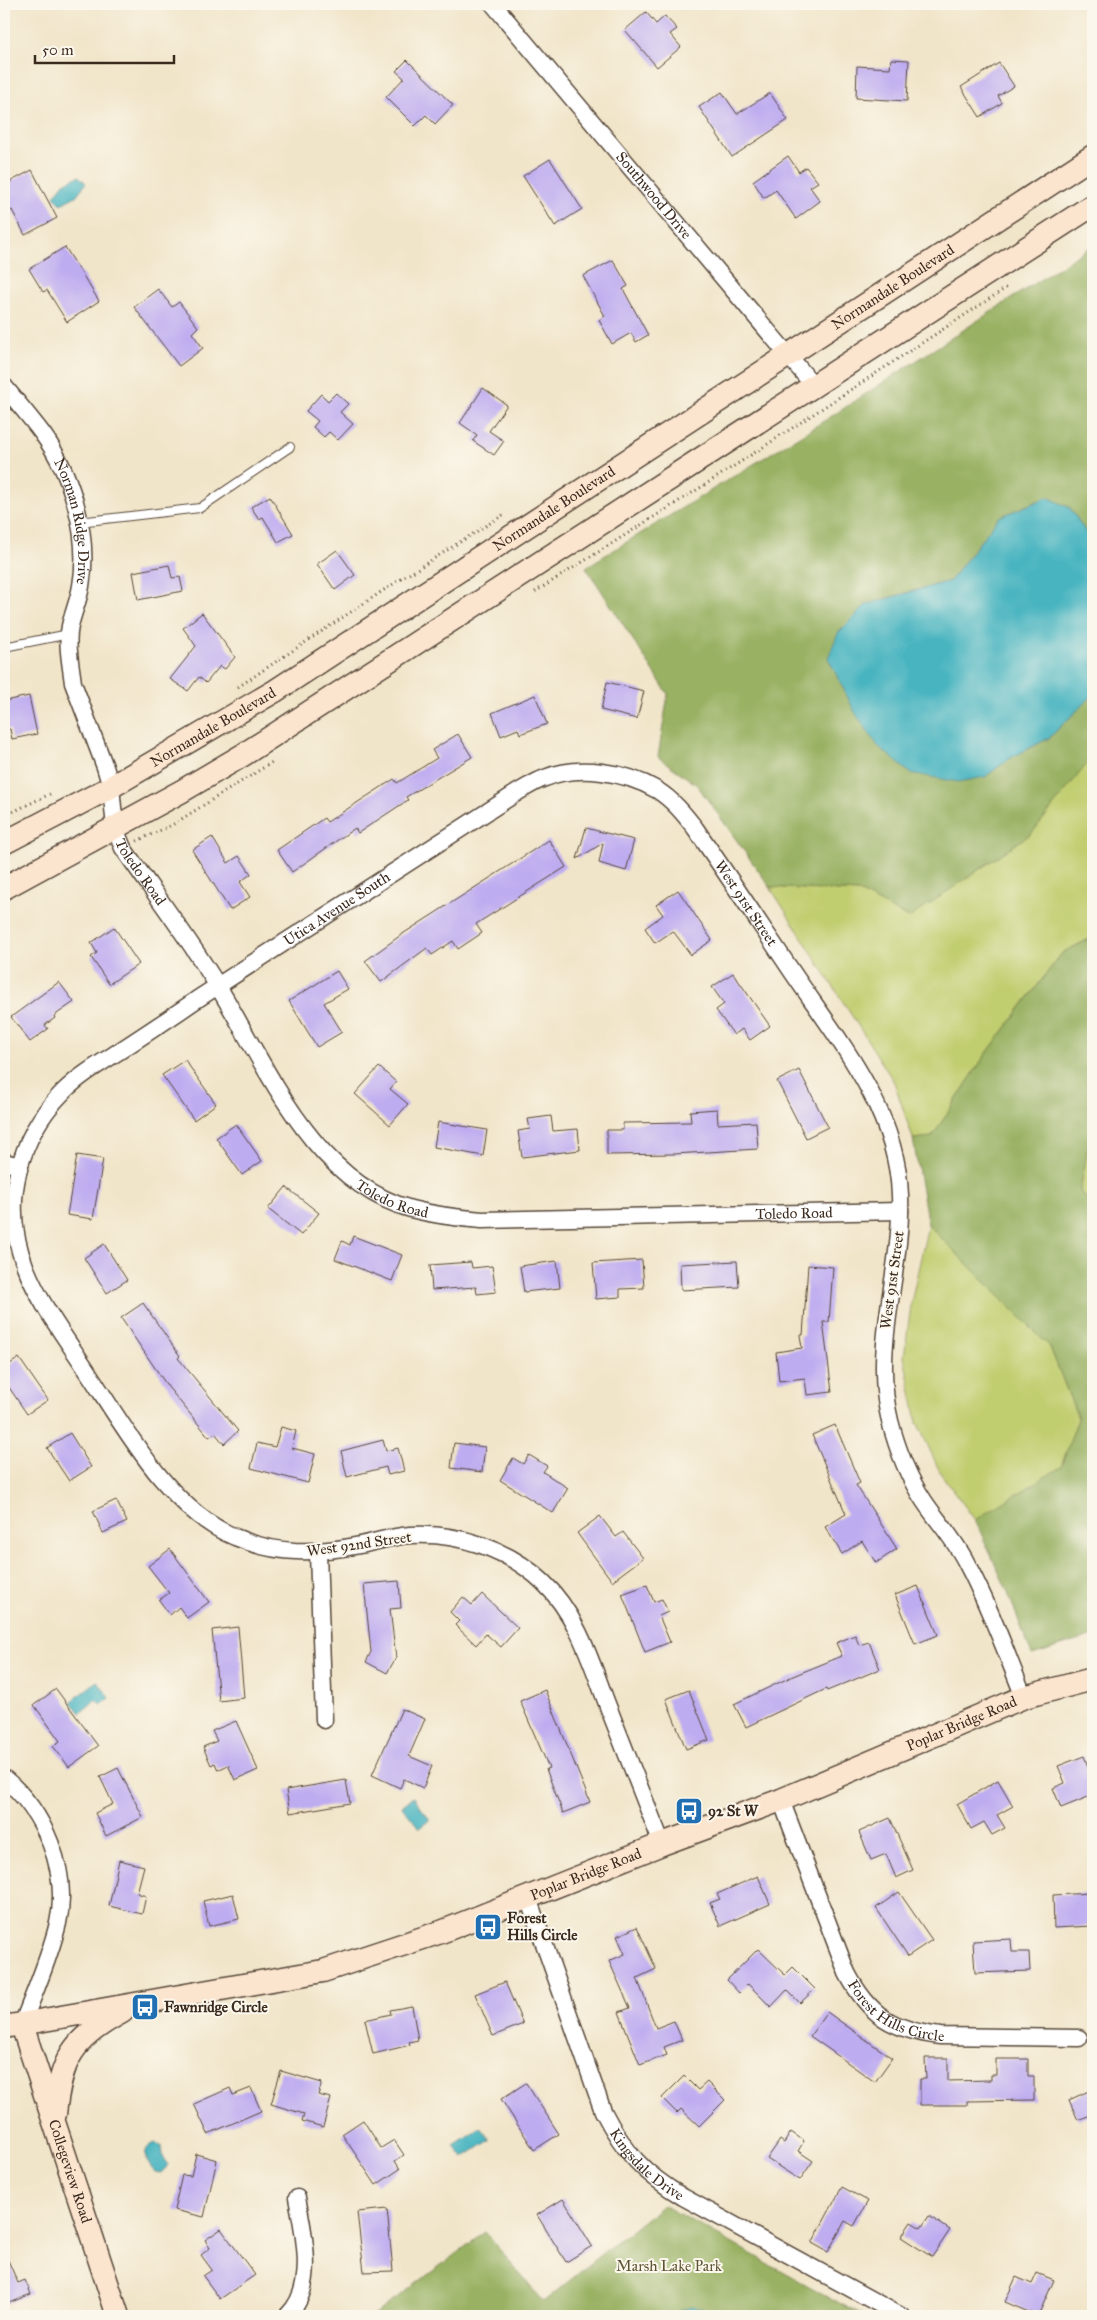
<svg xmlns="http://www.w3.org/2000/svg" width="1097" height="2320" font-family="'IM FELL Great Primer',serif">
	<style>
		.green { fill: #c1ce70; stroke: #7e7c47 }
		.forest { fill: #98b162; stroke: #6a6e40 }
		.water { fill: #46b4c0; stroke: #406f6f }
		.building { fill: #beacf0 }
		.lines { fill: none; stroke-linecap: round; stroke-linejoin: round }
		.lane-casing { stroke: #564638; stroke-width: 10 }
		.street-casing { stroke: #564638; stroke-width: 19 }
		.secondary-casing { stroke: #564638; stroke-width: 25 }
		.path { stroke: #564638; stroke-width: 3; stroke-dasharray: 1 4; stroke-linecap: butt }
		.lane { stroke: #fff; stroke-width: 8 }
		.street { stroke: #fff; stroke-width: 16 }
		.secondary { stroke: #fce5cf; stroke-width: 22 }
		.labels { text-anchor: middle; stroke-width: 4; stroke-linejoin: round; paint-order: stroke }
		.street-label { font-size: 15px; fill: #3b2a1e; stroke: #fbf7ec }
		.poi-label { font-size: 15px; font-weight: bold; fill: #3b2a1e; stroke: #fbf7ec; text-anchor: start }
		.park-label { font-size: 15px; fill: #5c5332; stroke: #fbf7ec }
	</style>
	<rect width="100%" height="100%" fill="#fbf7ec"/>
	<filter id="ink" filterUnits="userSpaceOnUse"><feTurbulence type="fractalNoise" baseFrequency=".02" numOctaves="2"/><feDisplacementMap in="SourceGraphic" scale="10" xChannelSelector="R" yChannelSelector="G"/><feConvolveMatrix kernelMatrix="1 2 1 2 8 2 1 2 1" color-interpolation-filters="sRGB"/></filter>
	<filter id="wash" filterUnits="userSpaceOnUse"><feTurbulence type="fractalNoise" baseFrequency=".0096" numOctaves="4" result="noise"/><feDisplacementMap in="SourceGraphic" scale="20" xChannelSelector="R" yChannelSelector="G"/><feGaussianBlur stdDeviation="1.12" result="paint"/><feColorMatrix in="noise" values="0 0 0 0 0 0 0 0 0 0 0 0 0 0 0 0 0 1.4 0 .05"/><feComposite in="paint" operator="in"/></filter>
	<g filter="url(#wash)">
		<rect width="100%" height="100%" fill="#f1e5c9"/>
		<!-- green -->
		<path class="green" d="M1093 759V937L1062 953 984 1057 932 1137 913 1139 894 1082 770 887 859 892 909 918Z
			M1093 1119V1207L1080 1191Z
			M928 1225 1050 1347 1078 1418 1062 1467 975 1520 941 1474 917 1422 904 1357 912 1298Z"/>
		<!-- forest -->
		<path class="forest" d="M1093 245V543L1070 508 1048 497 999 517 950 581 867 604 985 777 1009 759 1049 738 1093 695V759L1086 765 1032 833 909 918 859 892 770 887 697 785 658 757 668 694 586 567 832 416Z
			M1093 937V1119L1080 1191 1093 1207V1636L1032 1655 1006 1588 975 1520 1061 1467 1078 1418 1050 1347 928 1225 913 1139 932 1137 984 1057 1062 953Z
			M663 2205 863 2316H711L707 2310 662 2316H373L485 2232 543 2302Z"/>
		<!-- water -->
		<path class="water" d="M79 176 86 183 76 196 61 204 54 196 64 183Z
			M1048 497 1070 508 1093 543V695L1049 738 1009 759 985 777 958 782 910 773 878 746 856 714 828 658 838 633 867 604 950 581 999 517Z
			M97 1681 110 1698 101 1705 96 1700 80 1713 71 1702Z
			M413 1797 430 1820 419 1828 402 1806Z
			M481 2127 490 2140 463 2158 454 2145Z
			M156 2143 161 2146 162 2155 169 2165 161 2173 155 2172C146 2163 139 2148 156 2143Z
			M692 2307 707 2310 711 2316H662Z"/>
		<g id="blocks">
			<!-- building -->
			<path class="building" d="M646 12 656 24 665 16 677 29 670 34 681 47 657 67 625 30Z
				M891 59 909 60 907 101 856 98 857 66 890 68Z
				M407 60 453 105 435 124 426 115 415 126 386 97 404 78 396 71Z
				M999 63 1014 86 998 96 1002 103 980 117 961 87Z
				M722 92 737 114 770 93 788 120 732 157 699 107Z
				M788 156 799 172 806 167 818 182 810 187 820 201 796 219 776 190 764 198 753 181Z
				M550 159 582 209 555 226 523 176Z
				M32 170 57 218 25 235 12 210 4 214V185Z
				M65 247 99 301 67 322 47 290 43 292 29 269Z
				M613 260 628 286 623 289 648 335 636 342 631 333 612 344 599 320 605 316 583 276Z
				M158 289 172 307 179 302 198 327 192 333 203 348 179 366 134 307Z
				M483 388 507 405 489 431 504 441 494 455 473 441 477 435 460 423Z
				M336 393 348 404 340 412 353 424 338 440 329 432 324 437 313 427 318 421 306 411 321 394 328 401Z
				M270 496 293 534 278 542 263 517 259 519 251 507Z
				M337 550 355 575 335 590 317 564Z
				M169 565 172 578 180 577 183 591 138 600 133 572Z
				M202 613 235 657 225 669 220 666 206 683 199 677 188 691 170 679 196 646 183 628Z
				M607 682 644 691 637 719 601 710Z
				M535 695 547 724 520 734 518 729 501 736 492 713Z
				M29 696 37 734 12 739 10 729 4 730V701Z
				M458 734 472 757 406 797 408 800 358 833 355 828 292 872 277 850 324 818 327 822 394 779 397 783 437 758 432 750Z
				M586 828 634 840 626 871 599 863 603 843 577 859Z
				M212 837 228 863 239 856 251 874 240 882 250 897 230 910 192 850Z
				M549 840 566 867 476 924 482 933 458 949 453 941 432 955 427 948 381 982 365 961 401 935Z
				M678 890 712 940 691 955 673 931 655 943 645 928 663 915 656 905Z
				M114 927 139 964 109 984 91 957 97 953 91 943Z
				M337 971 348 989 324 1003 342 1032 317 1047 289 1001Z
				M733 973 770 1026 750 1040 742 1029 734 1035 716 1010 724 1004 712 987Z
				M59 982 74 1002 54 1016 55 1018 45 1025 48 1029 30 1042 11 1017Z
				M185 1060 216 1104 194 1120 162 1075Z
				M379 1067 396 1082 390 1089 408 1104 390 1125 355 1094Z
				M799 1070 828 1127 806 1138 777 1081Z
				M717 1109 718 1124 756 1122 758 1149 674 1154 607 1155V1130H623V1123L691 1122 690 1111Z
				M551 1116 553 1131 578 1129 580 1150 522 1157 518 1131 530 1129 528 1119Z
				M438 1122 487 1130 483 1156 434 1147Z
				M236 1124 262 1161 242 1175 216 1138Z
				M77 1155 103 1159 93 1219 67 1215Z
				M286 1187 319 1213 301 1235 268 1209Z
				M353 1236 402 1255 392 1281 335 1259 342 1241 350 1245Z
				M104 1244 127 1280 107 1293 84 1258Z
				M642 1260 644 1288 620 1289V1297L596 1299 593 1263Z
				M557 1261 560 1288 524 1292 520 1266Z
				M737 1261 739 1287 681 1290 680 1264Z
				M471 1262 472 1268 492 1266 496 1292 477 1294 476 1287 432 1290 430 1265Z
				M808 1265 833 1267 829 1322H823L832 1392 807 1395 805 1378 779 1381 776 1352 802 1348 800 1335H803Z
				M143 1303 180 1356 178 1358 238 1431 224 1444 215 1433 209 1437 168 1387 121 1318Z
				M19 1358 48 1400 27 1414 4 1380V1368Z
				M835 1425 860 1483 856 1485 897 1549 876 1563 862 1541 842 1554 825 1527 846 1514 812 1435Z
				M281 1427 296 1431 292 1448 315 1454 308 1483 251 1468 257 1443 275 1447Z
				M70 1433 91 1467 69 1481 47 1448Z
				M383 1440 386 1451 398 1448 404 1471 388 1475 386 1467 347 1477 341 1451Z
				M454 1443 485 1447 482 1472 451 1468Z
				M529 1455 547 1466 543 1472 568 1488 553 1513 500 1480 513 1458 523 1464Z
				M116 1500 127 1522 103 1533 93 1511Z
				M600 1516 616 1537 623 1532 643 1558 612 1581 577 1533Z
				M170 1549 209 1602 187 1618 179 1607 170 1615 159 1600 169 1593 148 1566Z
				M399 1581 401 1608 390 1609 396 1658 387 1673 366 1662 371 1652 364 1584Z
				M647 1585 654 1602 662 1599 668 1612 659 1616 670 1642 645 1652 622 1594Z
				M918 1586 938 1635 915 1644 895 1595Z
				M482 1594 518 1628 501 1647 486 1634 476 1645 455 1625 459 1621 450 1612 463 1597 472 1605Z
				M238 1627 244 1698 219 1701 212 1630Z
				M855 1635 859 1645 869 1642 880 1669 827 1691 826 1689 746 1727 734 1704 793 1676 842 1656 836 1643Z
				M56 1689 98 1746 69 1767 53 1746 60 1741 34 1705Z
				M545 1690 590 1802 563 1813 546 1769 549 1768 520 1701Z
				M689 1690 709 1740 686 1749 666 1699Z
				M402 1709 425 1719 409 1756 432 1766 423 1788 404 1779 400 1788 372 1775Z
				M236 1721 258 1770 235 1780 228 1765 218 1770 215 1763 211 1765 203 1747 217 1741 212 1731Z
				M1084 1756 1093 1780V1795L1061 1808 1053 1788 1065 1783 1058 1766Z
				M118 1768 143 1817 106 1836 95 1813 113 1804 100 1777Z
				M346 1780 350 1803 290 1813 286 1790Z
				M998 1780 1013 1806 997 1815 1005 1828 992 1835 984 1822 971 1829 957 1804Z
				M890 1818 913 1870 896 1878 886 1854 871 1860 859 1832Z
				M119 1860 144 1866 137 1893 146 1896 142 1914 109 1906Z
				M758 1876 770 1904 720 1926 710 1903 720 1899 717 1894Z
				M899 1892 932 1940 908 1956 876 1908Z
				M1091 1893 1093 1926 1054 1928 1053 1895Z
				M233 1894 239 1919 209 1926 203 1901Z
				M637 1927 656 1969 637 1978 656 2028 674 2021 682 2040 664 2047 667 2055 640 2065 619 2012 630 2008 609 1961 625 1954 617 1936Z
				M1011 1939 1012 1952H1029L1030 1971 975 1973 973 1941Z
				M758 1949 785 1975 793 1967 815 1989 800 2003 787 1990 771 2007 748 1984 739 1993 727 1980Z
				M505 1982 523 2024 493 2036 475 1994Z
				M412 2006 418 2040 409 2042 410 2045 373 2054 365 2020 391 2014 390 2010Z
				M827 2012 892 2058 875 2082 810 2036Z
				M925 2058H948V2081L991 2080V2075H996V2059H1028V2076H1034V2100L967 2101V2105H920V2079H926Z
				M281 2071 322 2083 318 2095 331 2098 323 2127 302 2121 304 2114 271 2104Z
				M684 2076 698 2090 707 2082 725 2100 699 2126 681 2109 677 2113 662 2098Z
				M526 2083 559 2134 534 2150 501 2099Z
				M230 2088 233 2095 251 2088 261 2111 208 2134 194 2104Z
				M1093 2089V2114L1078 2120 1069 2100Z
				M363 2120 381 2148 394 2140 404 2155 395 2161 400 2169 376 2185 342 2134Z
				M791 2132 804 2141 798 2151 813 2161 800 2180 767 2159 780 2140 784 2143Z
				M196 2154 217 2160 204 2217 174 2210 182 2175 191 2176Z
				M842 2187 868 2201 854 2226 845 2221 828 2252 812 2243Z
				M563 2199 592 2246 566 2262 537 2215Z
				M387 2209 393 2271 364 2272 357 2212Z
				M929 2216 950 2230 932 2257 901 2237 911 2222 921 2228Z
				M221 2229 255 2275 220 2299 203 2276 212 2270 201 2255 210 2248 205 2240Z
				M4 2251 18 2283 25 2280 31 2294 4 2305Z
				M1037 2273 1054 2280 1038 2316 1005 2302 1016 2277 1032 2284Z"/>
		</g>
	</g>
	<g filter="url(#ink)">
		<use href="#blocks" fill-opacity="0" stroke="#564638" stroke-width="1"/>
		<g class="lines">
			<!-- lane casing -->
			<g class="lane-casing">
				<path id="lane" d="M79 522 200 508 290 447
					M4 647 69 634"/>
			</g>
			<!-- street casing -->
			<g class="street-casing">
				<g id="street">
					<path id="s1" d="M493 4 814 386"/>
					<path id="s2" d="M4 386C17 402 30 417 42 433 72 474 90 536 81 586 79 599 73 613 70 626 66 644 71 666 73 683L105 767 111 787 115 828 123 848C155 894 190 940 219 988 267 1067 313 1182 411 1209 434 1215 458 1218 482 1220L900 1211"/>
					<path d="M4 1162 20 1166"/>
					<path d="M318 1553 324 1720"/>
					<path d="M4 1778C44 1811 70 1871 58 1923 50 1957 35 1991 22 2025"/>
					<path id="s3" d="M781 1800 847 1973C869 2015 892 2030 940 2036L1079 2038"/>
					<path id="s4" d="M662 1844C644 1799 627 1754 609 1709 592 1665 578 1615 543 1582 508 1549 458 1532 410 1535 393 1536 376 1542 360 1545 316 1554 277 1555 235 1537 167 1510 120 1419 80 1360 41 1302 0 1247 18 1173 25 1143 41 1114 63 1092 79 1076 99 1064 118 1052 144 1035 170 1018 196 1000 303 930 411 861 518 792 527 787 536 781 545 778 579 764 626 772 657 790 673 800 684 814 695 828 729 877 762 927 795 976 840 1042 897 1111 900 1195 903 1271 871 1345 890 1421 897 1448 908 1477 924 1501 938 1522 956 1541 967 1564 990 1607 1006 1653 1024 1697"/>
					<path id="s5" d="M528 1898 603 2111C624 2152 643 2173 683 2197L901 2316"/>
					<path d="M287 2316C317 2288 304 2234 297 2198"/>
				</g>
			</g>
			<!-- secondary casing -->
			<g class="secondary-casing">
				<g id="secondary">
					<path id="s6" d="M4 843 111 787 275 691 1093 156"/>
					<path d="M4 888 182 791 243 755 1093 205"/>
					<path id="s7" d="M22 2025 118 2316"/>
					<path id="s8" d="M4 2027 323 1971 441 1932 662 1844 781 1800 1024 1697 1093 1679"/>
					<path d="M55 2114C61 2059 72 2039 122 2012"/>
				</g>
			</g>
			<!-- path -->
			<path class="path" d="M535 592 725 472 1009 286
				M238 687 387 588 503 515
				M4 816 50 794
				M137 841 172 825 274 761"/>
			<!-- lane -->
			<use href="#lane" class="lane"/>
			<!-- street -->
			<use href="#street" class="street"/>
			<!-- secondary -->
			<use href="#secondary" class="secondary"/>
		</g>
	</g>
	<!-- icons -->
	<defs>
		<g id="bus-square" transform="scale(1.4375)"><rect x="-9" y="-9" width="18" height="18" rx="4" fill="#1f6fb2" stroke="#fbf7ec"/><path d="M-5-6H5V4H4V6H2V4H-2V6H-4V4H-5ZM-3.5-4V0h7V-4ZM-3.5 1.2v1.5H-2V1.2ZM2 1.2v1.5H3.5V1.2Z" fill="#fff"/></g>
	</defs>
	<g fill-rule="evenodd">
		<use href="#bus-square" x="689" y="1811"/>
		<use href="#bus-square" x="488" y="1927"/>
		<use href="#bus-square" x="145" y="2007"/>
	</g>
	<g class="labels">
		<!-- street labels -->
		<g class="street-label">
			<text dy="5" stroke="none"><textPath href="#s1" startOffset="250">Southwood Drive</textPath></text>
			<text dy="5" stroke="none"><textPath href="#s6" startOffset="1049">Normandale Boulevard</textPath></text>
			<text dy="5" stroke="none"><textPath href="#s6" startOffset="644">Normandale Boulevard</textPath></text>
			<text dy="5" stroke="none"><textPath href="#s2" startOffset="156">Norman Ridge Drive</textPath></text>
			<text dy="5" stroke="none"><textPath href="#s6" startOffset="239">Normandale Boulevard</textPath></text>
			<text dy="5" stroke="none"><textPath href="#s2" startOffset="524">Toledo Road</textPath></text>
			<text dy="5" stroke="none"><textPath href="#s4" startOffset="1986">West 91st Street</textPath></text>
			<text dy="5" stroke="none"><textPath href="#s4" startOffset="1479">Utica Avenue South</textPath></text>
			<text dy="5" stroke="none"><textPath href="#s2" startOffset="944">Toledo Road</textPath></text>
			<text dy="5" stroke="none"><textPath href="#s2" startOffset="1349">Toledo Road</textPath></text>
			<text transform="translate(892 1280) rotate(-82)" y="5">West 91st Street</text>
			<text transform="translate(359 1544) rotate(-8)" y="5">West 92nd Street</text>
			<text dy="5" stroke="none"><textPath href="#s8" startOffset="1009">Poplar Bridge Road</textPath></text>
			<text dy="5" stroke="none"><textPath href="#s8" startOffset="604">Poplar Bridge Road</textPath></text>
			<text dy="5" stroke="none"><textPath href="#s3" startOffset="251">Forest Hills Circle</textPath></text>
			<text dy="5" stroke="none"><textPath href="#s5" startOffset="296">Kingsdale Drive</textPath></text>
			<text dy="5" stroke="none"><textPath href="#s7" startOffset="154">Collegeview Road</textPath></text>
		</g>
		<!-- poi labels -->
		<g class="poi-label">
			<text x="708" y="1816">92 St W</text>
			<text x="507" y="1923">Forest<tspan x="507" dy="17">Hills Circle</tspan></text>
			<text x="164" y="2012">Fawnridge Circle</text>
		</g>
		<!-- park labels -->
		<g class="park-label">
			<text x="669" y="2271">Marsh Lake Park</text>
		</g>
	</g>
	<!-- margin -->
	<rect width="1097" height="2320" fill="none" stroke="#fbf7ec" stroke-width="20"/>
	<!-- scale -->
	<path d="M35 55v8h139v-8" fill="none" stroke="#3b2a1e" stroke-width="2.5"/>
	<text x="42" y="55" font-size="15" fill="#3b2a1e" stroke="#fbf7ec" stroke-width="4" paint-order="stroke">50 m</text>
</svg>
